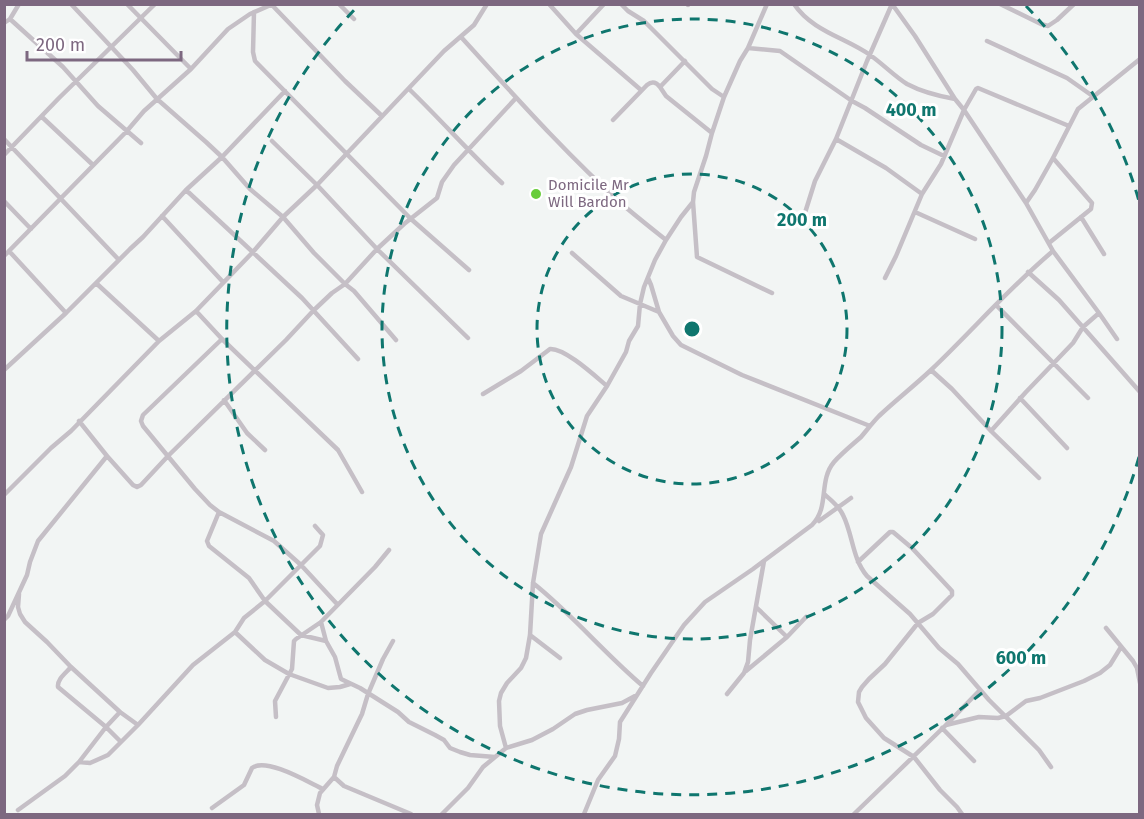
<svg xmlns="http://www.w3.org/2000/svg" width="1144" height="819" font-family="'Fira Sans',sans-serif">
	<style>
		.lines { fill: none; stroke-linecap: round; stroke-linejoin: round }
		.minor { stroke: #c5bfc6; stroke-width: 4.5 }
		.ring { fill: none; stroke: #0f766e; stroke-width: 3; stroke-dasharray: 10 8 }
		.poi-dot { fill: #68cd3b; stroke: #fff; stroke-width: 2 }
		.labels { text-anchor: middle; stroke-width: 6; stroke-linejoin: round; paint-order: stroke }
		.poi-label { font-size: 15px; fill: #7d6880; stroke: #fff; text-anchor: start }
		.centre { fill: #0f766e; stroke: #fff; stroke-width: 3 }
		.ring-label { font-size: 18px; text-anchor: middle; font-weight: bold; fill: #0f766e; stroke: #fff; stroke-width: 6; stroke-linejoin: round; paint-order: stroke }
	</style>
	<rect width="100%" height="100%" fill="#f2f5f4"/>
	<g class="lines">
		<!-- minor -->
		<path class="minor" d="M71 4 133 70 157 99 206 142 222 157 250 189 283 217 314 253 345 284 354 291 396 340
			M127 4 191 69
			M271 4 345 81 382 116
			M339 4 354 19
			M549 4 576 34 641 90
			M621 4 628 11 644 21 712 89 724 97
			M688 4V5
			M794 4C812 31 846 38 870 55 883 64 894 76 907 84 922 92 938 96 955 99
			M892 4 915 36 955 99 964 110 1026 203
			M1000 4 1041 24 1048 26 1057 20 1074 4
			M254 12 253 52 255 61 411 219 469 270
			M10 19 63 67 98 106 141 143
			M4 23 10 19 19 4
			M576 34 604 4
			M461 37C513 94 565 153 623 205 637 217 651 228 666 240
			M987 41 1067 78 1094 97
			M748 48 780 51 852 101 865 108 921 145 944 156
			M660 87 666 96 712 133 706 156 694 192 693 202 697 257 772 293
			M409 89C441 120 470 153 502 183
			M42 117 93 165
			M613 120 647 85C652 81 656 82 660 87L685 61
			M712 133 724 97 740 61 748 48 767 4
			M4 139 119 260
			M836 139 886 168 922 194
			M272 141 317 185 377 249 468 338
			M4 155 59 98 155 4
			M186 190 302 298 358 359
			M4 201 31 229
			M915 212 975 239
			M162 216 223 282
			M804 216 815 181 836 139 867 61 892 4
			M1081 217 1104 254
			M1049 243 1091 209 1092 203 1053 158
			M9 251 66 313
			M572 253 621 296 659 312
			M4 256 126 132 144 111 191 69 228 29 250 14 273 4
			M1028 272 1059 300 1140 392
			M648 278 651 285 659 312 673 336 681 345 742 375 870 426
			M885 278 896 256 922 194 941 164 964 110 976 89 978 88 1069 126
			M96 283 159 341
			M996 305 1088 398
			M196 311 222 339 338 450 362 492
			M1099 313 1117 339
			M222 339 143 415 141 421 143 426 195 489 210 505 219 512 274 541 301 565 337 604
			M4 370 66 313 130 249 143 237 186 190 222 157 285 91
			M931 370 952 389 991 431 1039 478
			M483 394 521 371 550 349C565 348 595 376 607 386
			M1020 398 1067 448
			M224 400 247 433 265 450
			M991 431 1026 392 1073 343 1083 327 1099 313 1053 251
			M107 456 133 485 137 487 141 485 168 456 286 340 313 311 332 293 345 284 377 249 404 224 437 198 442 182 454 165 516 98
			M824 494C831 500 839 506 843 515 853 535 852 558 867 576L910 614 939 648 958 664 989 700 1039 750 1051 767
			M4 495 51 448 71 431 159 341 196 311 252 253 283 217 317 185 444 51 474 25 487 4
			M219 512 207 541 209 546 249 578 265 601 301 635 326 641
			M819 521 851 498
			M858 562 890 532H893L912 548 952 591V595L933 614 918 623 885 664 869 679 862 687 859 692 858 702 866 718 884 738 914 757 940 790 957 807 962 814
			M533 583C572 614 604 653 643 686
			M19 594 18 607 20 614 25 622 47 642 71 667 120 712 138 725
			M756 607 787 637
			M4 620 8 616 27 575 30 562 38 541 107 456 79 421
			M321 622 326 641 335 657 341 679 360 688 398 712 409 722 435 735 444 740 450 748 460 752 470 755 495 757
			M1106 628 1133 661 1137 668 1140 683
			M235 632 265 660 289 674 328 688 340 687 350 684
			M530 635 560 658
			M71 667C66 673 57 679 58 687L106 727 121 742
			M746 671 787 637 806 617
			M727 694 744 673 748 662 750 640 764 561
			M276 717 275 701 292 669 294 641 296 639 321 622 375 567 389 550
			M946 725 979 717 998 718 1006 716 1026 701 1040 698 1084 681 1100 673 1110 665 1121 647
			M942 728 974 761
			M506 748 500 726 499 701 501 693 507 683 521 668 526 658 530 635 533 583 541 534 571 467 587 416 607 386 626 352 629 341 638 326 640 304 644 287 655 260 666 240 681 217 693 202
			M79 762 106 727 120 712
			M334 777 344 786 411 814
			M212 808 244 785 252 768C266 757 308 782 323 789
			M18 810 65 776 79 762 90 763 108 755 138 725 193 665 235 632 244 618 265 601 320 546 323 535 315 526
			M319 814 317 805 320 793 334 777 337 766 362 714 368 694 383 659 393 641
			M442 814 468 788 483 767 506 748 532 740 553 729 575 714 587 710 622 703 635 696
			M584 814 598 780 615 756 619 739 620 722 651 673 684 625 705 602 753 569 812 525C830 507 818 481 834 462 842 453 852 445 861 437 867 430 873 422 879 416 896 400 914 386 931 370 972 331 1009 288 1053 251L1026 203 1035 190 1053 158 1078 109 1140 59
			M854 814 946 725 980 690"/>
	</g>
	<!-- distance rings -->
	<g class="ring">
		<circle cx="692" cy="329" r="155"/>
		<circle cx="692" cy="329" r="310"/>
		<path d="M1139 457A465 465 0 1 1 358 6M1026 6A465 465 0 0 1 1139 201"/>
	</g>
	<!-- markers -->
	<circle class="poi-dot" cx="536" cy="194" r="6"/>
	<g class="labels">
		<!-- poi labels -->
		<g class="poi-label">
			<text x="548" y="190">Domicile Mr<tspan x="548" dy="17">Will Bardon</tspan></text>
		</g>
	</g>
	<circle cx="692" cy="329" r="9" class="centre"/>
	<g class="ring-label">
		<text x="911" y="116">400 m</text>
		<text x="802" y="226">200 m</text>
		<text x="1021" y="664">600 m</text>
	</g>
	<!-- border -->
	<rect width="1144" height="819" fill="none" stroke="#7d6880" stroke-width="12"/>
	<!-- scale -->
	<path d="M27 51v9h154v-9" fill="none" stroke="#7d6880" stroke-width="3"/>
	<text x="36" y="51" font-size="18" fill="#7d6880" stroke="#ffffff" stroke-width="4.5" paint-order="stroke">200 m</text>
</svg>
